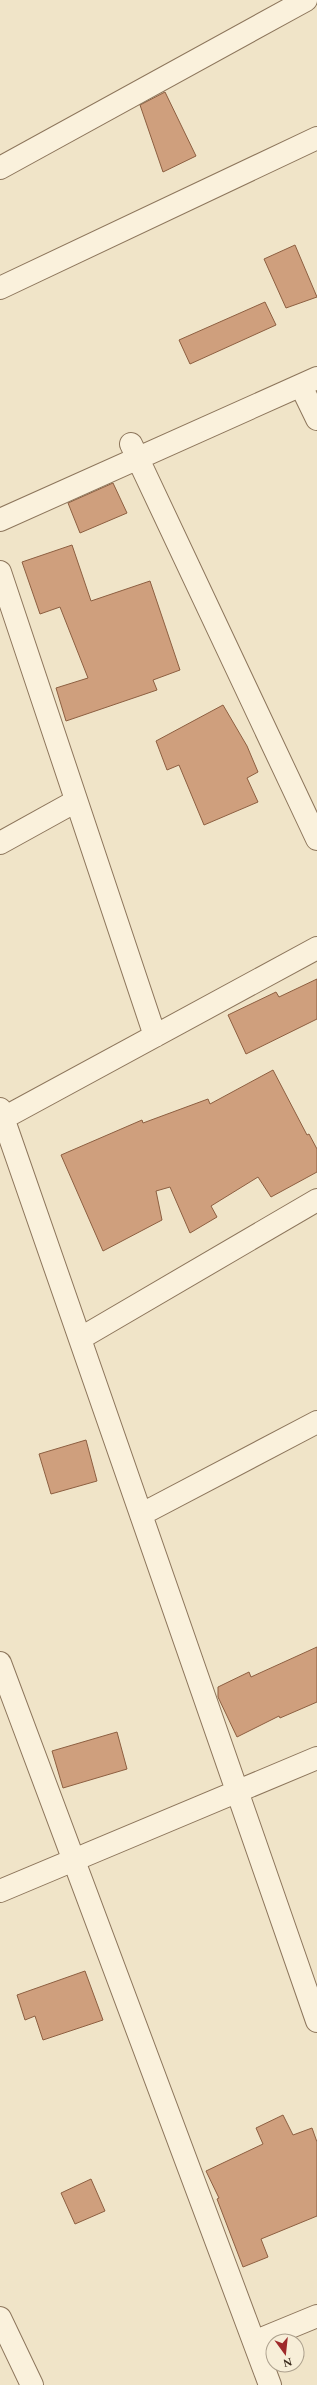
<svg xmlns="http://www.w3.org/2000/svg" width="317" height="2385" font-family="Spectral,serif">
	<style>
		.building { fill: #cf9f7d; stroke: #8d5f41 }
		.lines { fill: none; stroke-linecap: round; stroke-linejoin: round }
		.minor-casing { stroke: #8d765c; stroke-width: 24 }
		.minor { stroke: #faf1dc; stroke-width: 22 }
	</style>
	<rect width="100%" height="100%" fill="#f0e4c8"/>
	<!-- building -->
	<path class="building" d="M165 92 196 156 163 172 140 105Z
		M295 245 317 297 286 308 264 259Z
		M265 302 276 325 190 364 179 340Z
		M113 483 127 513 80 533 68 503Z
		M72 545 91 601 150 581 180 670 153 680 157 690 66 721 56 688 88 678 60 607 40 614 22 562Z
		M223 705 247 746 258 772 247 778 258 802 204 825 179 765 167 770 156 741Z
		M317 979V1019L246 1054 228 1015 276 992 279 997Z
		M273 1070 307 1135 309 1134 317 1149V1172L271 1197 258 1177 211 1206 217 1217 190 1233 170 1187 156 1191 162 1220 103 1251 61 1155 142 1120 143 1123 208 1099 210 1104Z
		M86 1440 97 1481 51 1494 39 1454Z
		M317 1647V1702L280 1718 279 1716 237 1737 218 1697V1687L249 1672 251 1677Z
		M117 1732 127 1769 63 1788 52 1751Z
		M85 1971 103 2020 43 2040 35 2016 25 2020 17 1995Z
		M283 2115 293 2135 312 2128 317 2142V2216L261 2239 268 2257 243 2267 217 2199 219 2198 206 2171 263 2144 256 2128Z
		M91 2179 105 2211 75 2224 61 2193Z"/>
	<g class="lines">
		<!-- minor casing -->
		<g class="minor-casing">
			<path id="minor" d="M0 168 306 0
				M0 288 317 138
				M301 386 317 419
				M131 444 317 839
				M0 520 317 378
				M0 572 155 1036
				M0 843 76 801
				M0 1109 317 2021
				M0 1120 317 948
				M81 1338 317 1200
				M142 1514 317 1422
				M0 1663 270 2385
				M0 1891 317 1758
				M0 2318 32 2385
				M254 2342 317 2316"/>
		</g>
		<!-- minor -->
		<use href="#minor" class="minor"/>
	</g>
	<!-- north arrow -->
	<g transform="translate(285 2353) rotate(165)"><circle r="19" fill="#f7eed8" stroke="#ada18e"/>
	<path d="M0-3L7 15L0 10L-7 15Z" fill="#9e2a2b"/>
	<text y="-6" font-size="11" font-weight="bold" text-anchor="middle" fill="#3d2e20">N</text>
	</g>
</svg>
